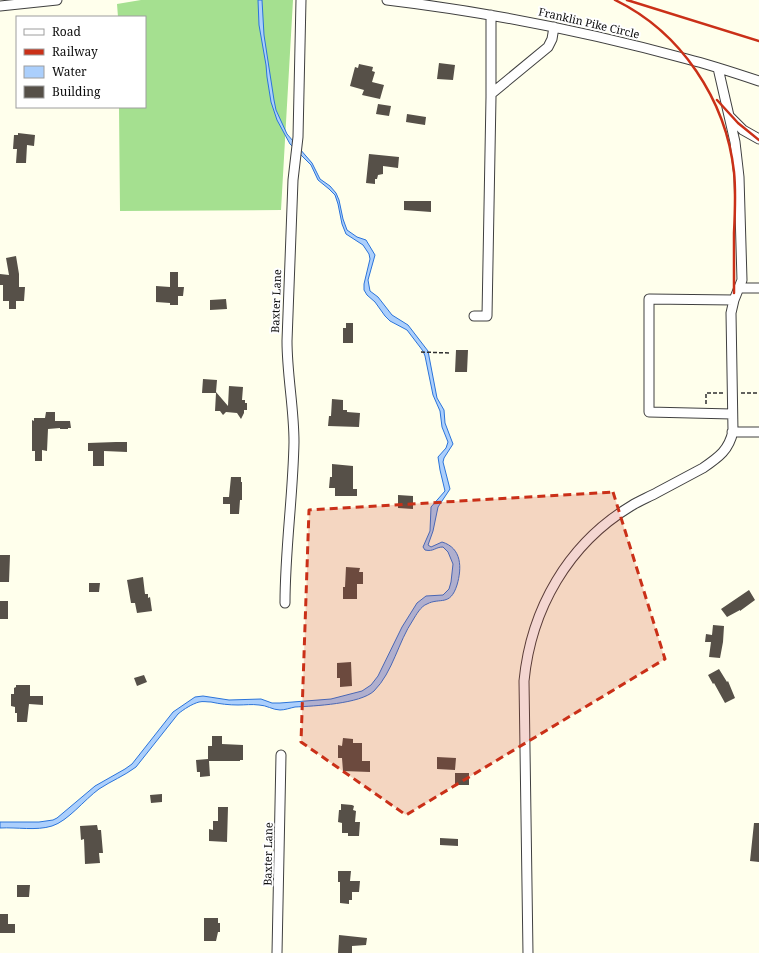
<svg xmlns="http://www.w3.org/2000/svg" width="759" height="953" font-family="'Noto Serif',serif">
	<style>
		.forest { fill: #a5e090 }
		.water { fill: #abcffc; stroke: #2b74da }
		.building { fill: #565048 }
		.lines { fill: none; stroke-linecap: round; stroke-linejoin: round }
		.minor-casing { stroke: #404040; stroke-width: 11 }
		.path { stroke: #2f2f2f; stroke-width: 1.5; stroke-dasharray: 4 2; stroke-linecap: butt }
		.minor { stroke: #fff; stroke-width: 9 }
		.rail { stroke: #ca3018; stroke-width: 2.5 }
		.marked { fill: #ca3018; fill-opacity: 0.2; stroke: #ca3018; stroke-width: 3; stroke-dasharray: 8 5; stroke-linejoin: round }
		.labels { text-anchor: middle; stroke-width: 4; stroke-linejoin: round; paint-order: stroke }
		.street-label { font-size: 11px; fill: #0d0d0d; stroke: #fff }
	</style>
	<rect width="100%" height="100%" fill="#ffffec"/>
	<!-- forest -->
	<path class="forest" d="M141 0H293L281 210 120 211 119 107H145V17H118L117 4Z"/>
	<!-- water -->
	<path class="water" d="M258 0H262L264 35 274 100 276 110 287 134 312 163 320 179 330 186 336 193 339 200 343 219 347 230 357 237 366 240 375 255 368 280 370 291 378 297 392 315 408 325 428 351 437 398 444 410 445 423 453 444 444 458 443 462 450 489 438 507 433 531 428 545 431 547 442 542C462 548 462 568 457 585 450 607 440 597 427 604 421 606 416 615 413 620 398 642 393 672 374 691 360 704 314 706 295 707 290 708 285 710 280 710 273 710 266 705 259 705 252 704 245 705 238 705 229 705 220 704 211 702 207 702 203 701 199 702 192 704 184 709 178 714L136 767C124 776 111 781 99 789 84 800 68 821 52 826 36 831 17 827 0 828V822H39L53 820 57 818 95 786 125 769 132 764 173 712 195 697 203 696 229 700 261 699 272 703H280L331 699 362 691 371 685 378 676 402 627 417 603 426 596 443 595 449 589 451 582 453 564 448 552 443 547C435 547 434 552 425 550L423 547 430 531 431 507 445 491 440 470 438 457 446 448 448 442 442 427 440 411 433 395 425 356 423 351 407 330 390 321 385 316 375 302 367 295 364 290V284L370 259 369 254 363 245 346 234 342 224 338 204 335 195 329 189 318 180 311 165 290 144 277 120 271 102 267 77 266 65 259 25Z"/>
	<!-- building -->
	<path class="building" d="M439 63 455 65 453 80 437 79Z
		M359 64 373 67 372 71 375 72 372 82 384 85 380 99 362 95 364 90 350 86 355 67 358 68Z
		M378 104 391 106 389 116 376 114Z
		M407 114 426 117 425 125 406 122Z
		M18 133 35 135 34 146 27 145 26 163H16L17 149H13L14 135H18Z
		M369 154 399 157 398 168 383 166V174L378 175 377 179H375V184L366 183Z
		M404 201H431V212L404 210Z
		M16 256 19 274V287H25L24 301H16V309H9V301H3V285H0V274L9 275 6 258Z
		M170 272H178V287H184L183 296H178V305H170V303L156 302V286L170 287Z
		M226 299 227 309 210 310V300Z
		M346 323H353V343H343V328H346Z
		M456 350H468L467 372H455Z
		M203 379 217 380 216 392 228 406 229 386 243 387 242 400H245V403H247V410H244V413L241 419 237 413 226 412 223 415 220 411H215L216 393H202Z
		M332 399 343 400V410H347V412L360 413 359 427 328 426 329 416H331Z
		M46 412H55V421H70L71 428H68V429H60V428L48 429 47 451 42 450V461H35V451H32V420L34 421V418H45Z
		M116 442H127V452L104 451V466H93V451H88V443Z
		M332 464 353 466V489H357V496H335V488H329L330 477H332Z
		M231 477H241V482H242V500H240L239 514H230V504H223V497H229Z
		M398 495 413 496V509L398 508Z
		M0 555H10L9 582H0Z
		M346 567 360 568 359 572H363V584H357V599H343V587H345Z
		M143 577 145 594H148V598L150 597 152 611 137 613 135 603H131L127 580Z
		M89 583H100L99 592H89Z
		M749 590 755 600 740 611V610L727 617 721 609Z
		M0 601H8V619H0Z
		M713 625 724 626 723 642 720 658 709 657 711 642H705L706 634 712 635Z
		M351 662 352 686 340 687V678H337V663Z
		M719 669 727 682 728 681 735 698 725 703 714 683 713 684 708 675Z
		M144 675 147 682 137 686 134 678Z
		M16 685H30V696H43V705L29 704 27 722H17V713H15V707L11 706V694H14V688L16 687Z
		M212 736H222V744L243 745V760H240V761H209L210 776 200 777V772H197L196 760 208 759V746H212Z
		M343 738 353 739V743H362V761H370V772L343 771 342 758H338V745L342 746Z
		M437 757 456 758 455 770 437 769Z
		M455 773H469V785H455Z
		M162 794V802L151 803 150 795Z
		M341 804 352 805 354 806 353 810 356 811 355 822H360L359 836H348V833H342V823L338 822 339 810H341Z
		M218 807H228L227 842 209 841V829L213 830V821H218Z
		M754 823H759V862L750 861Z
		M97 825 98 830H101L103 853H99L100 863 85 864 84 839 81 840 80 826Z
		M440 838 458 839V846L440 845Z
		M338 871H351L350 881H360L359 892H352V900H349V904L340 903V882H338Z
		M17 885H30L29 897H17Z
		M0 914H8V924H15V933H0Z
		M204 918H218V923H220V932H218L216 941H204Z
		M339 935 367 938 366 945 352 946V953H338Z"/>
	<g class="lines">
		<!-- minor casing -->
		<g class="minor-casing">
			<path id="minor" d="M387 0C488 12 588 32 687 59 711 65 735 73 759 81
				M0 6 57 0
				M491 94 548 47 552 39 554 27
				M730 117 743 130 759 139
				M740 288H759
				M474 316H487L491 97V15
				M732 414 649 412V299L734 300
				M732 432H759
				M285 603C285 549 293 496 294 442 294 408 287 375 287 341L293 180 298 137 301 0
				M277 953 281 755
				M528 953 524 681C531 609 568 544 631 506 639 501 649 497 658 492 673 484 688 476 703 468 719 457 729 450 733 431L731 313 734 300 742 280 739 177 735 142 718 68"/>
		</g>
		<!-- path -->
		<path class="path" d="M421 352 449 353
			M741 393H759
			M706 404V393H723"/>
		<!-- minor -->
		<use href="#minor" class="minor"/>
		<!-- rail -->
		<path class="rail" d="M615 0C681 32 726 100 734 172 736 192 735 213 734 233 734 253 734 273 734 293
			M627 0 759 41
			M717 100 738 123 759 140"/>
	</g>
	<!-- marked area -->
	<path class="marked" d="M613 492 665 659 406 815 301 742 309 510Z"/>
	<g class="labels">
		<!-- street labels -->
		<g class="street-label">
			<text transform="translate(589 23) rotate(13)" y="4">Franklin Pike Circle</text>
			<text transform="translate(276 301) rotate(-88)" y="4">Baxter Lane</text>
			<text transform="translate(268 854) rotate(-89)" y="4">Baxter Lane</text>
		</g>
	</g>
	<!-- legend -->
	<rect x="16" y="16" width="130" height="92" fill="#ffffff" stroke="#9e9e9e"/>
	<rect x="24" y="29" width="20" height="6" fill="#ffffff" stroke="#9e9e9e"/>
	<text x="52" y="36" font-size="12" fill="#0d0d0d">Road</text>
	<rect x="24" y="49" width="20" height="6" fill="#ca3018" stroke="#9e9e9e"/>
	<text x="52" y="56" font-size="12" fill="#0d0d0d">Railway</text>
	<rect x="24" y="66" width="20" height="12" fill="#abcffc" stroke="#9e9e9e"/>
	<text x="52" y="76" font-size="12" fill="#0d0d0d">Water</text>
	<rect x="24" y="86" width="20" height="12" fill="#565048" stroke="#9e9e9e"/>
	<text x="52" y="96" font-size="12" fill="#0d0d0d">Building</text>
</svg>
